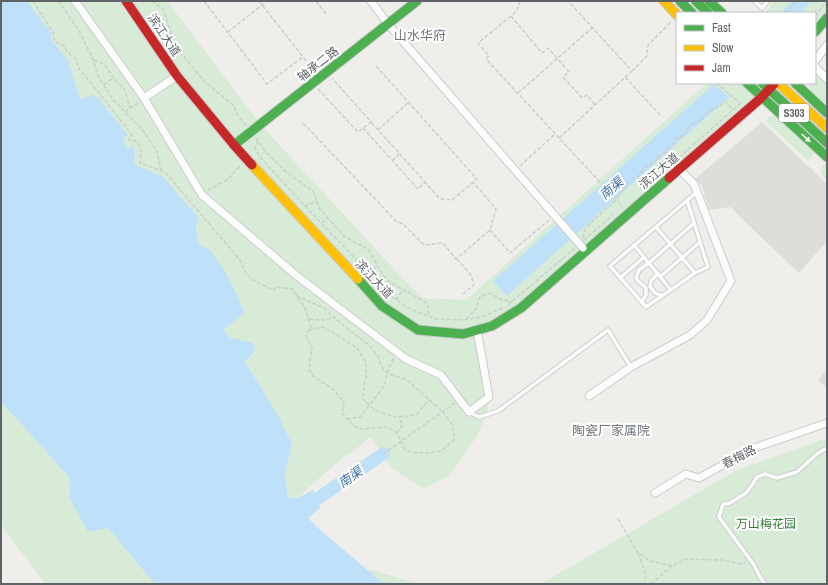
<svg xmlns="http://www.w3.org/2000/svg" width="828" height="585" font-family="'Archivo Narrow','Noto Sans SC',sans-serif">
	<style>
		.industrial { fill: #dfddda }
		.green { fill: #d8ebd6 }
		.water { fill: #bfe0f9 }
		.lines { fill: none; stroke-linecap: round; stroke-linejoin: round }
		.river { stroke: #bfe0f9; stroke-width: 13 }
		.lane-casing { stroke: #cbcccc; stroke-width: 5.5 }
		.street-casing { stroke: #cbcccc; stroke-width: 9 }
		.fast-casing { stroke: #cacacb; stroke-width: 11 }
		.slow-casing { stroke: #cacacb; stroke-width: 11 }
		.jam-casing { stroke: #cacacb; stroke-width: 11 }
		.path { stroke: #cacfcc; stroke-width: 1.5; stroke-dasharray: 4 2; stroke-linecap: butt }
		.lane { stroke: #fdfcfc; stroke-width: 3.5 }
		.street { stroke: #fdfcfc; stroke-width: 7 }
		.fast { stroke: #4caf50; stroke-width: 9 }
		.slow { stroke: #ffc107; stroke-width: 9 }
		.jam { stroke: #c62828; stroke-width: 9 }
		.street-bridge-casing { stroke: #cbcccc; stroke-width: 9; stroke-linecap: butt }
		.street-bridge { stroke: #fdfcfc; stroke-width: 7 }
		.oneway { fill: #f6fbf6 }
		.labels { text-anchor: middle; stroke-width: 4; stroke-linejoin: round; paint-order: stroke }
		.shield { fill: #fff; stroke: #8f9295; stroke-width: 1 }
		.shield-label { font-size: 11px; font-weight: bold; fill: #5f6368 }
		.street-label { font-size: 12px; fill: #5f6368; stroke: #fff }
		.park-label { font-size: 12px; fill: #348238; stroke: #fff }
		.neighbourhood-label { font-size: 13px; fill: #70757a; stroke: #fff }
		.water-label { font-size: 13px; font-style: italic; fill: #4174aa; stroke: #fff }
	</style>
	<rect width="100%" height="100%" fill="#efeeea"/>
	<!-- industrial -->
	<path class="industrial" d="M762 122 827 184V241L799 273 740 217 731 207 709 210 702 186 695 179Z
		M827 369V388L818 380Z"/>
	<!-- green -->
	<path class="green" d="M27 1H167L260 124 407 283 423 298 466 300 707 83H747L761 98 521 308 477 330 489 397 487 414 477 436 450 475 424 489 393 469 371 437 352 452 346 455 297 498 288 497 285 474 292 444 278 415 245 362 255 351 253 343 231 338 222 330 245 312 225 271 210 250 199 246 196 229 163 177 134 164 135 153 133 145 127 149 123 139 127 136 93 95 80 99 68 60 51 40V33Z
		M774 1H827V18L815 32V13H765Z
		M815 77 820 78 827 85V106L809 88 810 83H815Z
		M772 116 779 119 815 154 808 161 767 122 768 118Z
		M827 162V181L822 176C821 170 821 165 827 162Z
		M1 403 15 417 69 477 70 499 108 528 155 584H45L1 525Z
		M827 438V584H541L735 471Z
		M367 569 414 582 418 584H384Z"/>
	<!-- water -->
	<path class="water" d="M1 1H27L51 33V40L68 60 80 99 93 95 98 98 128 135 123 139 127 149 133 145 135 153 134 164 163 177 198 217 196 229 199 245 210 250 225 271 245 312 223 330 231 338 253 343 255 351 245 362 278 415 292 444 285 474 288 497 297 498 313 490 317 499 320 508 308 518 318 528 384 584H155L108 528 88 532 70 499 69 477 15 417 1 403Z
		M791 1H811L802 13H781Z
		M714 84 729 97 507 296 493 281Z"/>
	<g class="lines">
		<!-- river -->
		<path class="river" d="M317 499 383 454"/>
		<!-- lane casing -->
		<g class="lane-casing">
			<path id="lane" d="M754 1 762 8 768 1
				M687 200 708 267 695 273
				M656 227 695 273 646 307 610 266C639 241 668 217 697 192
				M634 245 671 290
				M658 273 651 281 650 287 655 293 662 296
				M661 276 700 242
				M620 278 644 257
				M642 302 646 295V288C643 284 638 283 636 278L639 270 649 263 694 223
				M469 412 479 417 498 411 608 330 631 367
				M765 584 760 577 754 565 719 517 723 504 730 503 746 493 752 485 757 477 765 474 777 478 797 472 818 453 827 448"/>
		</g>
		<!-- street casing -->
		<g class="street-casing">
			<path id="street" d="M75 1 144 98 177 76
				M371 1 388 24 548 208
				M815 61 827 45
				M815 66 819 71 827 79
				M144 98 202 195 297 276 406 359 441 375 469 412 489 397 477 330
				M589 396 631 367 690 335 707 320 731 281 694 184 679 169
				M655 493 686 474 699 478 754 448 827 423"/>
		</g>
		<!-- fast casing -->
		<g class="fast-casing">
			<path id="fast" d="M680 1 692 13
				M696 1 708 13
				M709 1 722 13
				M815 32 827 18
				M747 83 827 157
				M762 83 827 143
				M795 83 827 113
				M234 145 417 1
				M358 279 382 306 418 330 463 334 492 326 521 308 669 178"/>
		</g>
		<!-- slow casing -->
		<g class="slow-casing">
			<path id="slow" d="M664 1 677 15
				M778 83 827 128
				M252 165 358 279"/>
		</g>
		<!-- jam casing -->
		<g class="jam-casing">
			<path id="jam" d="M126 1 177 76 234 145 252 165
				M669 178 761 98 774 84"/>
		</g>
		<!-- path -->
		<path class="path" d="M33 1 53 33 54 41 65 46 67 52 75 58 80 70 91 83 132 135 129 140 136 141 141 149 140 163 165 172 240 260 244 270 251 279 273 290 277 287 292 289 304 306 311 326 306 336 312 347 309 369 313 376 322 382 332 388 344 402 342 413 354 426 362 429 388 427 397 433 405 449 411 452 427 453 441 451 454 440 453 426 443 412 407 380 392 375 385 371 381 366 378 356 369 345 344 326 324 308 297 296
			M58 1 60 3 79 31 93 59 97 74 113 100 143 130 157 152 161 171
			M152 1 163 9 176 47 204 81 233 105 237 114 246 126
			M204 1 267 84 303 57 315 72
			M259 1 303 57
			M316 1 326 14
			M520 1 517 11 478 43 489 56 486 59 623 207
			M769 13H770
			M784 13 793 5 795 1
			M511 16 542 53 548 48 569 72 563 77 582 98 587 95 595 105
			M815 16 827 1
			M228 32 267 1
			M94 60 104 64 108 69 113 78 125 90 130 108
			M376 66 477 179 452 200 440 199 425 182
			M632 71 647 56 648 45 672 21
			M625 77 660 115
			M716 83 740 103
			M104 85 113 78
			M318 89 358 132 371 122 332 78
			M518 93 592 28
			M125 112 138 103
			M303 123 396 221 403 224 424 245 443 243 456 259 490 230 496 209 473 182
			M363 128 418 189 425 182 371 122
			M378 130 409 102
			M256 138 265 151 286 172 313 191 315 196 319 208 344 236 369 250 382 274 388 281 427 303 429 316
			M559 138 632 71 568 1
			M258 141 255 148 259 156 305 206 317 201
			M656 156 668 167
			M392 161 399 154
			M520 166 555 134
			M643 189 741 103
			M208 190 227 180 241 165
			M305 206 391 296 410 309 436 319 463 320 481 317 503 308
			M322 223 327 218
			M490 230 510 253 549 220
			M583 238 585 228 616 200 630 180 639 176 644 168 649 166 672 146 675 139 685 135 690 125 701 120 708 111 718 107 725 101 733 110
			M584 240 613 215
			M457 259 471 275 474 285 463 294
			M369 273 378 265
			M396 300 403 290
			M508 305 575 248
			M309 319C319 320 325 321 334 317
			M466 319 477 308 478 302 480 297 489 293 500 299 512 302
			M309 330 322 327 332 332 357 348 366 362V377L362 398 376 411 396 417 416 415 429 400
			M347 419 360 417 375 398 385 384 387 372 394 357
			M397 433 403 424 398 417
			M383 454 455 403
			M618 519 638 553 650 561 672 566 686 559 721 560 740 564 745 562
			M638 553 646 574 645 584
			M386 582 389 584
			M651 584 672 566"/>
		<!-- lane -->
		<use href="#lane" class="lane"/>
		<!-- street -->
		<use href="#street" class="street"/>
		<!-- fast -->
		<use href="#fast" class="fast"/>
		<!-- slow -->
		<use href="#slow" class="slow"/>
		<!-- jam -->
		<use href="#jam" class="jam"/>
		<!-- street-bridge casing -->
		<g class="street-bridge-casing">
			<path id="street-bridge" d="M548 208 583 248"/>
		</g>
		<!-- street-bridge -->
		<use href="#street-bridge" class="street-bridge"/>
	</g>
	<!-- one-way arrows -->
	<defs><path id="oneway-solid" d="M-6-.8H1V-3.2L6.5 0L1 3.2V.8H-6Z"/></defs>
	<use class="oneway" href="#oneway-solid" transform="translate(806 138) rotate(42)"/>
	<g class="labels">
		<!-- shield labels -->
		<rect class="shield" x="779" y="104" width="30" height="18" rx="3"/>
		<g class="shield-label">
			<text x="794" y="117">S303</text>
		</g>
		<!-- street labels -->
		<g class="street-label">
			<text transform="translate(164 35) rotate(56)" y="4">滨江大道</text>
			<text transform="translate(318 64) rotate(-38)" y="4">轴承二路</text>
			<text transform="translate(659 171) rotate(-41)" y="4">滨江大道</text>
			<text transform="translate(374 279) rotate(46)" y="4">滨江大道</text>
			<text transform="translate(739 457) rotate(-27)" y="4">春梅路</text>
		</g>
		<!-- park labels -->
		<g class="park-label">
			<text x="766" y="528">万山梅花园</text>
		</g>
		<!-- neighbourhood labels -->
		<g class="neighbourhood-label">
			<text x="420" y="40">山水华府</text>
			<text x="611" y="435">陶瓷厂家属院</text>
		</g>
		<!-- water labels -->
		<g class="water-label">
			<text transform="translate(611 188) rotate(-41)" y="5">南渠</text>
			<text transform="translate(350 477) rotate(-35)" y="5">南渠</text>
		</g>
	</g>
	<!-- border -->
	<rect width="828" height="585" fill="none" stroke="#5f6368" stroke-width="4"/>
	<!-- legend -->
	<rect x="676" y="12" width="140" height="72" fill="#ffffff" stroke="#bfc1c3"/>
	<rect x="684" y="25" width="20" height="6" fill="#4caf50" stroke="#bfc1c3"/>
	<text x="712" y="32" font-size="12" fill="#5f6368">Fast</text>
	<rect x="684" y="45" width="20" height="6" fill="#ffc107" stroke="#bfc1c3"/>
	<text x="712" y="52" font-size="12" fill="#5f6368">Slow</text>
	<rect x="684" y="65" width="20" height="6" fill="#c62828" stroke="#bfc1c3"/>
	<text x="712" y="72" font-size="12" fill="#5f6368">Jam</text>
</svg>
